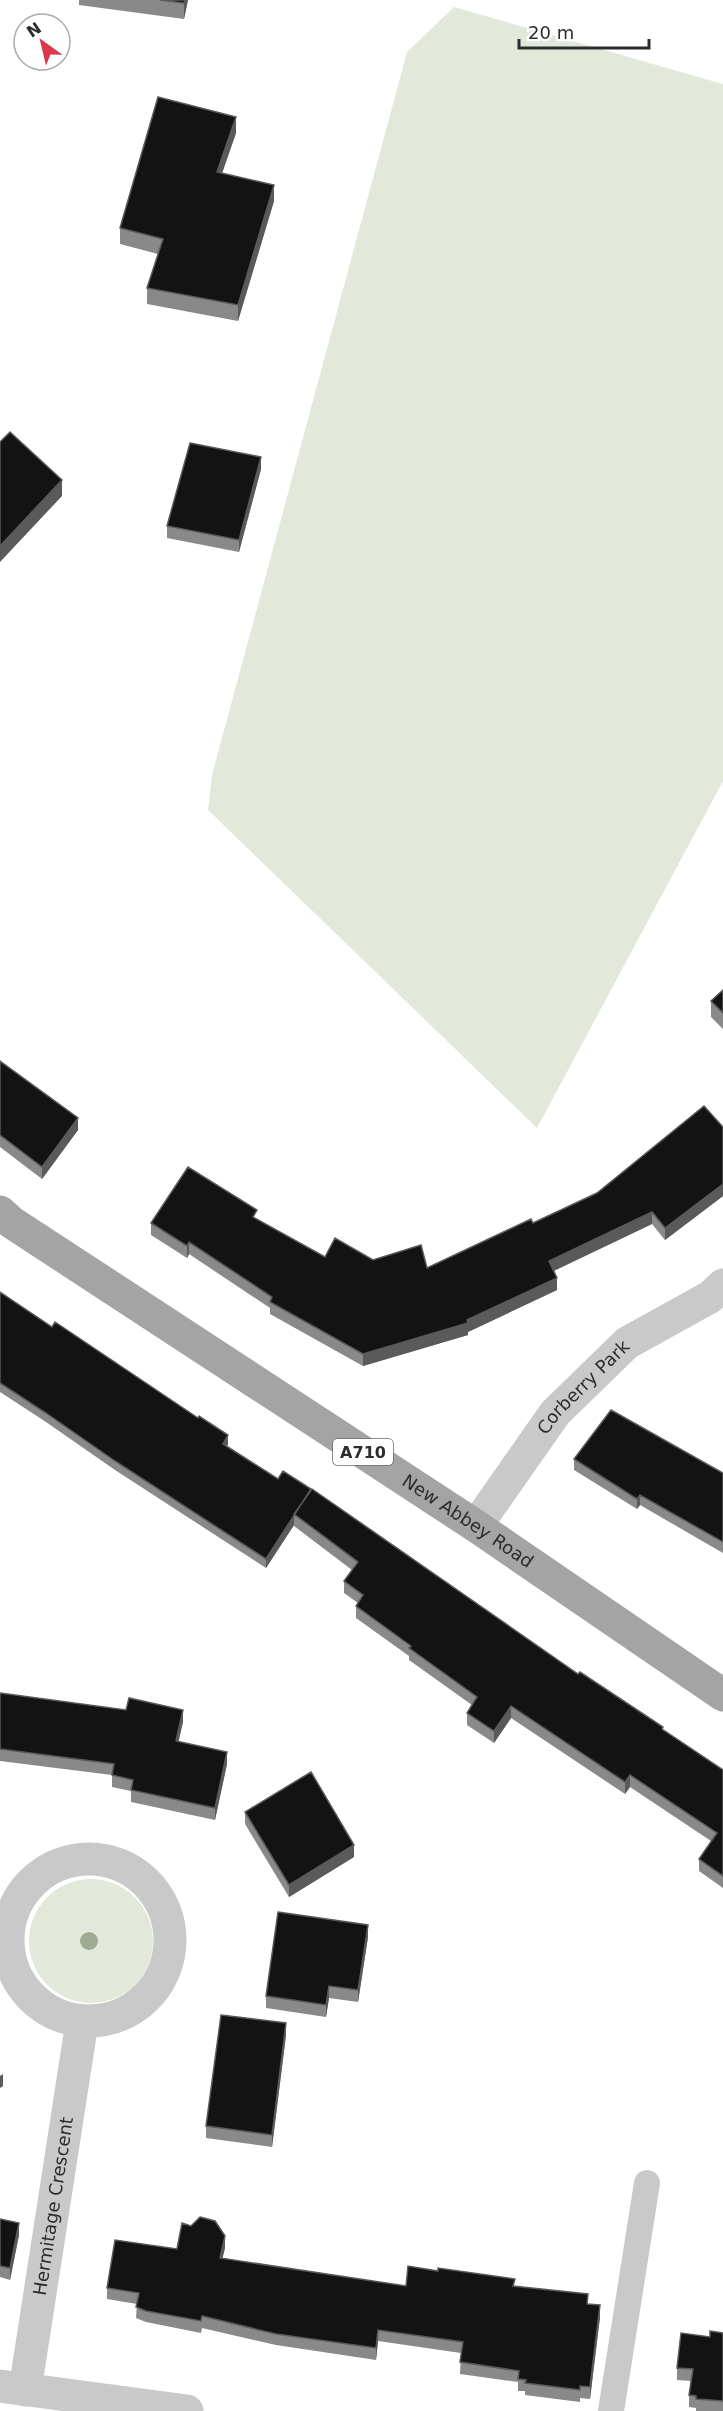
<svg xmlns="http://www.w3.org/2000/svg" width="723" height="2411" font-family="'DejaVu Sans',sans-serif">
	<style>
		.green { fill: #e3e9da }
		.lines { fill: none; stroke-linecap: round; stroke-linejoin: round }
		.lane { stroke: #c9c9c9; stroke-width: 26 }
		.street { stroke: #c9c9c9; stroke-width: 33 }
		.primary { stroke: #a4a4a4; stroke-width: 33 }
		.tree { fill: #9faa94 }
		.wall { fill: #898989 }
		.shaded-wall { fill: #5a5a5a }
		.building { fill: #131313; stroke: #5a5a5a; stroke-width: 1.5 }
		.labels { text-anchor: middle; stroke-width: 6; stroke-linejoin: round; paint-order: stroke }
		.shield { fill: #fff; stroke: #6b6b6b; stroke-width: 1.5 }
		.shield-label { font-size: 16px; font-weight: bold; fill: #2c2c2c }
		.street-label { font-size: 18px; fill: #2c2c2c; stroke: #fff }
	</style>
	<rect width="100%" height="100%" fill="#fff"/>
	<!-- green -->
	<path class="green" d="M454 7 723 84V781L537 1128 208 810 212 775 407 52Z
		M29 1941a62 62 0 1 1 124 0a62 62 0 1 1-124 0Z"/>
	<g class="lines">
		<!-- lane -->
		<path class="lane" d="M611 2411 647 2183"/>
		<!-- street -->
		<g class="street">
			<path id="s1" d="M476 1526 555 1413 627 1343 710 1297 723 1285"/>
			<circle cx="89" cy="1940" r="81"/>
			<path d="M0 2386 187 2411"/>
			<path id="s2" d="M25 2390 82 2022"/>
		</g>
		<!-- primary -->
		<path class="primary" id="s3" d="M0 1212 11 1222 476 1526 723 1695"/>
	</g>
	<!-- trees -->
	<circle class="tree" cx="89" cy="1941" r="9"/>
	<!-- wall -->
	<path class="wall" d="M79 0H188L184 19 79 5Z
		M236 133 222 173 274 201 238 321 147 304V288L158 254 120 244V228Z
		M261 469 239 552 167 538V526Z
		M723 990V1029L711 1017V1001Z
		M0 1061 78 1130 42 1179 0 1147Z
		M723 1127V1196L665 1240 652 1224 554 1271 557 1290 468 1332V1335L363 1366 270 1314V1308L189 1254 187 1258 151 1235V1223L257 1219 325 1257 373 1260 427 1268 533 1223 597 1193Z
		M0 1292 228 1444 227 1446 578 1674 723 1770V1888L699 1871V1859L711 1841 630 1787 625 1794 511 1718 494 1743 467 1725V1713L472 1705 409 1660V1656L356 1618V1606L358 1603 344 1593V1581L352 1570 294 1526V1525L266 1568 115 1470 46 1422 0 1392Z
		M574 1459 723 1473V1553L640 1505 637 1509 574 1470Z
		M0 1693 183 1722 178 1742 227 1764 215 1820 131 1802V1791L112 1787V1775L0 1761Z
		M245 1812 354 1857 289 1897 245 1824Z
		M368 1937 358 2002 329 1998 326 2017 266 2008V1996Z
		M286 2035 272 2147 206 2138V2126Z
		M0 2219 19 2235 10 2280 0 2277Z
		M225 2248 222 2258 406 2286H515L588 2304 600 2317 590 2399 580 2398V2402L525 2395V2391H518V2382L460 2374 461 2353 378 2341 376 2360 276 2345 202 2328 201 2333 146 2322 136 2318 137 2304 107 2299V2288L177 2249Z
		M723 2333V2411H696V2408L689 2407V2395L691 2381 677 2380V2368L710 2337Z"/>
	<!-- shaded-wall -->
	<path class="shaded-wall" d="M185 0H188L184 19V3Z
		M236 117V133L217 188V172Z
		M274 185V201L238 321V305Z
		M261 457V469L239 552V540Z
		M62 480V496L0 562V546Z
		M78 1118V1130L42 1179V1167Z
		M723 1184V1196L665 1240V1228Z
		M652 1212V1224L549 1273V1261Z
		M189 1242V1254L187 1258V1246Z
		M557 1278V1290L468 1332V1335L363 1366V1354L467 1320Z
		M228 1435V1444L223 1453V1444Z
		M640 1495V1505L637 1509V1499Z
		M294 1516V1525L266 1568V1559Z
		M511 1706V1718L494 1743V1731Z
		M183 1710V1722L176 1753V1741Z
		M227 1752V1764L215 1820V1808Z
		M630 1775V1787L625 1794V1782Z
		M354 1845V1857L289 1897V1885Z
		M368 1925V1937L358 2002V1990Z
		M329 1986V1998L326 2017V2005Z
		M286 2023V2035L272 2147V2135Z
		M3 2074V2086L0 2088V2076Z
		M19 2223V2235L10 2280V2268Z
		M225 2236V2248L220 2269V2258Z
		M600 2305V2317L590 2399V2387Z
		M378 2330V2341L376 2360V2348Z"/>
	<!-- building -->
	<path class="building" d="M160 0H185L184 3Z
		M158 97 236 117 217 172 274 185 238 305 147 288 163 239 120 228Z
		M10 432 62 480 0 546V442Z
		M190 443 261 457 239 540 167 526Z
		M723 990V1013L711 1001Z
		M0 1061 78 1118 42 1167 0 1135Z
		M704 1106 723 1127V1184L665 1228 652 1212 549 1261 557 1278 467 1320 468 1323 363 1354 270 1302 272 1297 189 1242 187 1246 151 1223 188 1167 257 1210 253 1217 325 1257 335 1238 373 1260 421 1245 427 1268 531 1219 533 1223 597 1193Z
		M0 1292 52 1327 55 1322 198 1418 199 1416 228 1435 223 1444 278 1479 283 1471 311 1489 266 1559 115 1461 46 1413 0 1383Z
		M611 1410 723 1473V1542L640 1495 637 1499 574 1459Z
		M312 1489 578 1674 580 1672 663 1727 662 1729 723 1770V1876L699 1859 717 1833 630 1775 625 1782 511 1706 494 1731 467 1713 477 1697 409 1648 411 1646 356 1606 363 1595 344 1581 358 1562 294 1514Z
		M0 1693 126 1710 129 1698 183 1710 176 1741 227 1752 215 1808 131 1790 133 1780 112 1775 114 1764 0 1749Z
		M311 1772 354 1845 289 1885 245 1812Z
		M278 1912 368 1925 358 1990 329 1986 326 2005 266 1996Z
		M221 2015 286 2023 272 2135 206 2126Z
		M200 2217 215 2221 225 2236 220 2258 406 2286 408 2266 438 2271V2268L515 2279 513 2286 588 2294 587 2304 600 2305 590 2387 580 2386V2390L525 2383 526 2380 518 2379 519 2371 460 2362 463 2342 378 2330 376 2348 276 2334 202 2316 201 2321 146 2311 136 2307 139 2293 107 2288 115 2240 177 2249 182 2223 191 2226Z
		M0 2219 19 2223 10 2268 0 2266Z
		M710 2331 723 2333V2401L696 2399V2396L689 2395 693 2369 677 2368 681 2333 710 2337Z"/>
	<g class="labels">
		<!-- shield labels -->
		<rect class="shield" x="333" y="1439" width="60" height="26" rx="4.5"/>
		<g class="shield-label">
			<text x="363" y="1458">A710</text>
		</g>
		<!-- street labels -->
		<g class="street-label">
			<text dy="6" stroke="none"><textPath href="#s1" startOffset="176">Corberry Park</textPath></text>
			<text dy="6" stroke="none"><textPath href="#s3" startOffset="561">New Abbey Road</textPath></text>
			<text dy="6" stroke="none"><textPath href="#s2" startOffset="186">Hermitage Crescent</textPath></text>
		</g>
	</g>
	<!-- north arrow -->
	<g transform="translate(42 42) rotate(326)"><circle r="28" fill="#ffffff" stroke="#ababab" stroke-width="1.5"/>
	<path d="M0-4.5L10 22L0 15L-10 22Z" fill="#d9374c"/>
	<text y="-9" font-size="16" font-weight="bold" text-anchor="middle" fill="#2c2c2c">N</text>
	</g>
	<!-- scale -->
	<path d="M519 39v9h130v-9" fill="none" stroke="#2c2c2c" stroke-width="3"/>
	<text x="528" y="39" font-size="18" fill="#2c2c2c" stroke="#ffffff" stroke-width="4.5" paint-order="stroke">20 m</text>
</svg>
